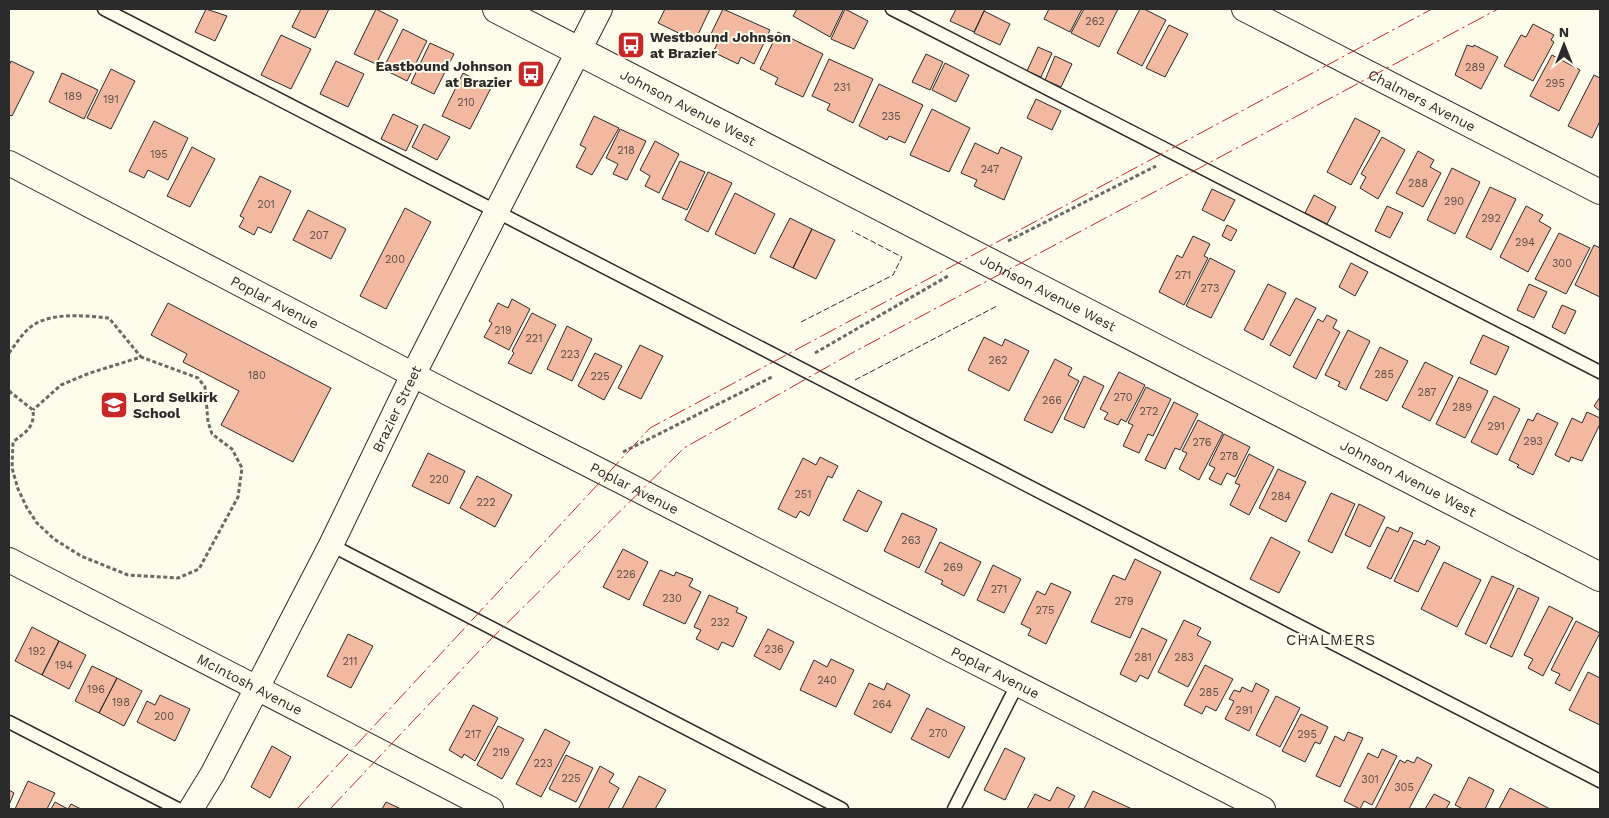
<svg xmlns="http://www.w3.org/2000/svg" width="1609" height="818" font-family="'Work Sans',sans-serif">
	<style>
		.building { fill: #f2b8a0; stroke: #2b2b2b }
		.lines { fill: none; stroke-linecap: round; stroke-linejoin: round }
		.service-casing { stroke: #2b2b2b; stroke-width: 15 }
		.minor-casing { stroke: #2b2b2b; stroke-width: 26 }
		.secondary-casing { stroke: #2b2b2b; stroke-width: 30 }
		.path { stroke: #6a6964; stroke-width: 3; stroke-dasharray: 4 2.5; stroke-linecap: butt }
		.service { stroke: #fdfbea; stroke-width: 12 }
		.minor { stroke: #fdfbea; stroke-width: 24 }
		.secondary { stroke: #fdfbea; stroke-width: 28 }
		.fence { stroke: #2b2b2b; stroke-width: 1; stroke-dasharray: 6 2.5; stroke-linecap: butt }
		.power { stroke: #c62828; stroke-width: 1; stroke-dasharray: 18 4 2.5 4; stroke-linecap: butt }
		.labels { text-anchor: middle; stroke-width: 4; stroke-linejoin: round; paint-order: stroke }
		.number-label { font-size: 11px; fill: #5d4e48 }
		.poi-label { font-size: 14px; font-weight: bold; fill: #2b2b2b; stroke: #fdfbea; text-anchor: start }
		.street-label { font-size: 14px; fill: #2b2b2b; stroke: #fdfbea }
		.neighbourhood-label { font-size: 15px; letter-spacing: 1px; fill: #2b2b2b; stroke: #fdfbea }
	</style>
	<rect width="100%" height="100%" fill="#fdfbea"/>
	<!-- building -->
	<path class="building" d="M206 9 227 16 215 41 195 32Z
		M301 9H329L315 38 292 27Z
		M376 9 398 20 376 64 354 54Z
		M665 9H710L695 41 658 23Z
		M723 9 770 30 754 64 741 57 738 64 713 52 717 44 708 40Z
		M797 9H840L843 10 830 37 793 16Z
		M845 9 868 21 854 49 831 39Z
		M956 9H985L974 32 950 21Z
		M1049 9H1082L1070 32 1044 19Z
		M1084 9H1118L1099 47 1071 33Z
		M1140 9H1144L1166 20 1142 66 1117 53Z
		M984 11 1010 24 1000 45 974 33Z
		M1533 24 1554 35 1551 40 1554 42 1533 81 1504 66 1521 35 1526 37Z
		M1169 25 1188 34 1165 77 1146 68Z
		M403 29 427 41 407 81 383 69Z
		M778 32 823 54 803 97 775 84 778 78 760 69Z
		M281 35 311 49 291 89 261 75Z
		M430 43 454 54 434 94 411 83Z
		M1467 45 1473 47 1474 45 1498 57 1481 89 1455 75Z
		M1038 47 1052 53 1041 77 1027 71Z
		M926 54 943 62 930 90 912 82Z
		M1552 55 1580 70 1559 111 1530 96Z
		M1055 56 1072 64 1061 87 1045 80Z
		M829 59 873 79 853 123 827 110 830 104 812 96Z
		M11 61 34 72 12 116 9 115V66Z
		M336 61 364 74 348 107 320 94Z
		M945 63 969 75 956 102 932 90Z
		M111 69 135 81 111 129 87 118Z
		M62 73 98 90 84 119 49 102Z
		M463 73 491 88 470 129 442 116Z
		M1594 75 1600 78V121L1592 138 1568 126Z
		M879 84 923 105 905 143 889 136 887 140 859 126Z
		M1036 99 1061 111 1052 130 1027 118Z
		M932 109 970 128 949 172 910 155Z
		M393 114 418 126 406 151 381 139Z
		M594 116 619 128 592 175 576 167 586 148 580 145Z
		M1355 118 1380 131 1351 185 1327 172Z
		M154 121 188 138 168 180 148 170 144 178 129 171Z
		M424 124 450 137 437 160 412 147Z
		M620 129 646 141 627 180 613 174 618 164 606 158Z
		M1382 137 1405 150 1378 199 1360 188 1366 177 1361 174Z
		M655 141 679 154 659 193 645 186 650 176 640 170Z
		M975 143 998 154 1001 147 1022 157 1004 200 974 186 977 180 961 173Z
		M192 147 215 159 190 207 167 196Z
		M1418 151 1434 160 1430 167 1441 173 1423 207 1396 193Z
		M680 161 705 172 687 210 662 199Z
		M1452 168 1480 182 1455 234 1427 220Z
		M708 172 732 183 708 232 685 220Z
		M260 176 291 191 271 233 258 227 254 235 239 227 244 218 240 216Z
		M1490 187 1516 199 1491 250 1466 237Z
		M1212 189 1235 200 1224 221 1202 210Z
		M735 193 775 214 755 254 715 234Z
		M1314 195 1336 207 1327 224 1305 213Z
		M1387 206 1403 213 1390 238 1375 231Z
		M1526 206 1543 215 1539 221 1551 228 1528 272 1500 257Z
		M405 208 431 222 386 309 360 296Z
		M308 210 346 229 331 259 293 240Z
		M790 218 812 229 793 268 770 257Z
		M1227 225 1237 230 1231 241 1222 236Z
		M812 229 835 240 816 279 793 268Z
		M1559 233 1590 248 1566 294 1535 279Z
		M1193 236 1210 244 1204 256 1208 258 1184 305 1159 292 1177 255 1182 258Z
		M1594 245 1600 248V297L1575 285Z
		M1210 258 1235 271 1211 318 1186 306Z
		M1351 263 1368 272 1355 296 1339 287Z
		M1268 284 1286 293 1263 340 1244 330Z
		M1529 284 1547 292 1534 318 1517 310Z
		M1296 298 1316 308 1290 356 1270 345Z
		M512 299 530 309 509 350 484 337 492 323 489 321 498 303 508 308Z
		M168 303 331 388 293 462 221 425 239 391 183 362 187 354 151 335Z
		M1562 305 1576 311 1565 334 1552 327Z
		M532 313 556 325 531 374 508 363 514 353 512 351Z
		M1327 315 1337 320 1333 328 1340 332 1316 379 1293 367 1318 319 1323 322Z
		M567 326 592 339 572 381 547 369Z
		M1348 330 1370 341 1346 390 1338 386 1340 382 1325 375Z
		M1483 335 1509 347 1496 375 1470 363Z
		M984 337 1002 346 1005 339 1029 351 1009 391 968 370Z
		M640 345 663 356 641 399 618 388Z
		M1380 347 1408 361 1387 401 1360 388Z
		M595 353 622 366 604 400 578 386Z
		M1055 359 1072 368 1068 375 1079 381 1052 433 1024 420Z
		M1425 362 1453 376 1430 421 1402 407Z
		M1119 372 1145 385 1126 422 1121 419 1118 425 1104 419 1108 413 1100 409Z
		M1084 376 1104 386 1084 428 1064 419Z
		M1459 377 1488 391 1465 438 1436 424Z
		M1146 387 1171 399 1153 436 1148 434 1139 453 1123 446 1133 425 1128 423Z
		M1494 396 1520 409 1497 455 1471 442Z
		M1600 397V411L1594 406Z
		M1174 402 1198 414 1180 450 1175 448 1165 469 1145 460Z
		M1587 412 1600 418V424L1582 461 1571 457 1569 462 1555 455 1572 418 1582 423Z
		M1537 413 1558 423 1533 475 1517 467 1519 465 1509 460 1528 419 1533 421Z
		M1198 420 1223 433 1199 480 1179 469 1187 453 1182 451Z
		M1224 434 1250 447 1235 477 1227 473 1221 485 1209 479 1215 468 1209 465Z
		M428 453 465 471 449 504 412 486Z
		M1249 454 1274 467 1249 515 1230 505 1240 485 1235 483Z
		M820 457 838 466 832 478 828 476 809 516 800 511 796 518 778 509 803 458 816 465Z
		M1278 469 1306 482 1286 522 1259 508Z
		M477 476 512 495 495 527 460 508Z
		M858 490 882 502 867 532 843 520Z
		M1331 493 1355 504 1332 553 1308 541Z
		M1359 504 1385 517 1370 547 1345 535Z
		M902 513 937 529 919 568 884 551Z
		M1387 527 1398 532 1400 527 1413 533 1391 579 1367 568Z
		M1271 537 1300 552 1279 593 1250 579Z
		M1414 540 1425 545 1427 540 1440 547 1418 592 1394 581Z
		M940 542 981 562 964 596 941 584 943 581 925 572Z
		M623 549 648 562 629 600 603 587Z
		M1135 559 1161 572 1130 638 1091 622 1113 575 1125 580Z
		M1444 562 1481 580 1457 627 1421 609Z
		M993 565 1021 579 1004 613 977 600Z
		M660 570 674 576 676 572 693 579 689 586 701 592 685 624 643 605Z
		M1492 576 1514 586 1486 644 1465 634Z
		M1051 583 1071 592 1046 644 1028 635 1031 629 1021 624 1037 591 1045 595Z
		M1518 588 1539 598 1512 657 1490 647Z
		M709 595 738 608 736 612 747 617 733 647 722 642 718 650 696 639 701 630 694 627Z
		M1549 606 1573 618 1543 676 1528 668 1533 659 1524 655Z
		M1184 620 1201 628 1197 635 1211 642 1188 687 1158 672Z
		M1576 621 1600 633 1570 691 1555 683 1560 674 1551 670Z
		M32 627 59 641 42 675 15 661Z
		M1142 628 1167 640 1148 679 1140 675 1136 682 1120 674Z
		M768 629 794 642 780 670 754 656Z
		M348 634 373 646 351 688 327 676Z
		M59 641 86 655 69 689 42 675Z
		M831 659 854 670 836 707 800 690 814 660 827 667Z
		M1205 665 1233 679 1216 711 1206 706 1202 714 1184 705Z
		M92 666 117 678 99 713 75 701Z
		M1588 672 1600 678V725L1569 710Z
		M117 678 142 691 124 726 99 713Z
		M869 683 884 690 887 683 910 695 891 733 854 714Z
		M1256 683 1269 690 1249 731 1225 719 1234 701 1229 699 1234 690 1240 692 1242 687 1252 692Z
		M160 695 190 709 175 741 137 722 147 701 155 705Z
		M1276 696 1300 708 1280 747 1256 735Z
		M473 705 498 718 475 761 464 754 462 758 449 750Z
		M927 708 965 727 949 758 911 739Z
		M1301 714 1328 727 1320 744 1315 742 1305 762 1282 751Z
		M498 726 524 739 502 779 477 765Z
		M545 729 570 742 541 797 516 784Z
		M1348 732 1363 738 1340 787 1316 776 1335 736 1344 741Z
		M272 746 291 757 270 798 251 787Z
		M1005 748 1025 758 1005 800 984 790Z
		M1382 749 1397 756 1372 805 1364 801 1360 809 1344 801 1368 753 1378 758Z
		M566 755 593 768 576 802 549 789Z
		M1417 757 1432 765 1409 809H1375L1400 760 1405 763 1407 760 1414 763Z
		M600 766 614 774 609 782 619 788 608 809H581L579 808Z
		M639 776 666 790 655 809H622Z
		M1469 777 1494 790 1485 809H1463L1455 805Z
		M28 781 55 793 47 809H15Z
		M1057 787 1075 796 1068 809H1027L1035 794 1050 801Z
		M1510 788 1550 809H1499Z
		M9 790 14 793 9 805Z
		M1093 791 1132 809H1084Z
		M1434 794 1450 802 1446 809H1425Z
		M55 802 68 809 71 804 81 809H51Z
		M386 802 401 809H382Z"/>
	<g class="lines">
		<!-- service casing -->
		<g class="service-casing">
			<path id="service" d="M104 9 1600 781
				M892 9 1600 372
				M331 545 842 809
				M9 722 178 809
				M954 809 1017 685"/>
		</g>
		<!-- minor casing -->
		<g class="minor-casing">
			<g id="minor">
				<path id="s1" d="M1244 9 1600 192"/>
				<path id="s2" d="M9 163 450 394 1263 809"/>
				<path id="s3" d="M9 560 491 809"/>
				<path id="s4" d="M191 809 213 773 331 545 413 375 600 9"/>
			</g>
		</g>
		<!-- secondary casing -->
		<g class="secondary-casing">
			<g id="secondary">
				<path id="s5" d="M497 9 1600 577"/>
			</g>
		</g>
		<!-- path -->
		<path class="path" d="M1008 241 1156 166
			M9 353C16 344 24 330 35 324 56 312 86 316 109 318L141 357
			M815 353 948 276
			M9 391 33 410C35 428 25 432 13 442L12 468 18 489 27 508 37 523 54 539 81 556 128 575 178 578 199 569 238 497 242 468 232 449 212 434 208 422 205 387 198 378 141 357 90 373 61 385 33 410
			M623 452 772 377"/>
		<!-- service -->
		<use href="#service" class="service"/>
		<!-- minor -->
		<use href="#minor" class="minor"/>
		<!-- secondary -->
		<use href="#secondary" class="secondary"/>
		<!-- fence -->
		<path class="fence" d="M801 322 893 275 902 257 852 231
			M855 380 997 306"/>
		<!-- power -->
		<path class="power" d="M297 809 650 428 1432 9
			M330 809 483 647 684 448 852 353 1498 9"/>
	</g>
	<!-- icons -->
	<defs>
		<g id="bus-square" transform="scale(1.4375)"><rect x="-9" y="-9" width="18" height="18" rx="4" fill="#c62828" stroke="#fdfbea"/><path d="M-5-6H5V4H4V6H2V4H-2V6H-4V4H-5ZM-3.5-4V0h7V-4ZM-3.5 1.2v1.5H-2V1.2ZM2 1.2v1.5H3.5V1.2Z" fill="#fff"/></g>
		<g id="school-square" transform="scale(1.4375)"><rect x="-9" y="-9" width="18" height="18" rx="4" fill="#c62828" stroke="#fdfbea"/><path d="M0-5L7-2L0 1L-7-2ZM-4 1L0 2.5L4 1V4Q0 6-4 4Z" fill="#fff"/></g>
	</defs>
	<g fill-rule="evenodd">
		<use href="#bus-square" x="631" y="45"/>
		<use href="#bus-square" x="531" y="74"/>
		<use href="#school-square" x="114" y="405"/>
	</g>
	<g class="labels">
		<!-- number labels -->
		<g class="number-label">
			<text x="1095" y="25">262</text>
			<text x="1475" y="71">289</text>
			<text x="1555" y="87">295</text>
			<text x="842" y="91">231</text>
			<text x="73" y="100">189</text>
			<text x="111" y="103">191</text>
			<text x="466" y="106">210</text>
			<text x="891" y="120">235</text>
			<text x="626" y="154">218</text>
			<text x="159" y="158">195</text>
			<text x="990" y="173">247</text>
			<text x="1418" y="187">288</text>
			<text x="1454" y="205">290</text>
			<text x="266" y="208">201</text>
			<text x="1491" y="222">292</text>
			<text x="319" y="239">207</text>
			<text x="1525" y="246">294</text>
			<text x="395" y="263">200</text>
			<text x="1562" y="267">300</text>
			<text x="1183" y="279">271</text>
			<text x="1210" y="292">273</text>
			<text x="503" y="334">219</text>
			<text x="534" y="342">221</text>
			<text x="570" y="358">223</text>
			<text x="998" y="364">262</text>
			<text x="1384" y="378">285</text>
			<text x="257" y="379">180</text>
			<text x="600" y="380">225</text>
			<text x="1427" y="396">287</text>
			<text x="1123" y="401">270</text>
			<text x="1052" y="404">266</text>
			<text x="1462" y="411">289</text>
			<text x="1149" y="415">272</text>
			<text x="1496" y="430">291</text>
			<text x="1533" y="445">293</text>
			<text x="1202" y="446">276</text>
			<text x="1229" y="460">278</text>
			<text x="439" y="483">220</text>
			<text x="803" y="498">251</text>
			<text x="1281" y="500">284</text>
			<text x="486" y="506">222</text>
			<text x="911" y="544">263</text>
			<text x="953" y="571">269</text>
			<text x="626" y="578">226</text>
			<text x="999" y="593">271</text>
			<text x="672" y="602">230</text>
			<text x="1124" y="605">279</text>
			<text x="1045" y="614">275</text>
			<text x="720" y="626">232</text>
			<text x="774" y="653">236</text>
			<text x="37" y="655">192</text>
			<text x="1143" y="661">281</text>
			<text x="1184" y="661">283</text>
			<text x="350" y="665">211</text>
			<text x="64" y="669">194</text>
			<text x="827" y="684">240</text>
			<text x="96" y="693">196</text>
			<text x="1209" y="696">285</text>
			<text x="121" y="706">198</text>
			<text x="882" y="708">264</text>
			<text x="1244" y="714">291</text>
			<text x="164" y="720">200</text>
			<text x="938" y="737">270</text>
			<text x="473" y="738">217</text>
			<text x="1307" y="738">295</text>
			<text x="501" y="756">219</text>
			<text x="543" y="767">223</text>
			<text x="571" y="782">225</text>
			<text x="1370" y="783">301</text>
			<text x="1404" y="791">305</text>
		</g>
		<!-- poi labels -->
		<g class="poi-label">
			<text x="650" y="42">Westbound Johnson<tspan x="650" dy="16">at Brazier</tspan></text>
			<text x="512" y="71" text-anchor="end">Eastbound Johnson<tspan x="512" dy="16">at Brazier</tspan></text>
			<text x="133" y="402">Lord Selkirk<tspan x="133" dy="16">School</tspan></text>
		</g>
		<!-- street labels -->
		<g class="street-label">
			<text dy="5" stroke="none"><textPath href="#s1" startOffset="200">Chalmers Avenue</textPath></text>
			<text dy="5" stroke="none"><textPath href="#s5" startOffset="215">Johnson Avenue West</textPath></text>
			<text dy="5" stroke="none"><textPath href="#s5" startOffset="620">Johnson Avenue West</textPath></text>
			<text dy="5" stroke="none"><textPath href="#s2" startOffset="300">Poplar Avenue</textPath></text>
			<text dy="5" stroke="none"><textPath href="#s4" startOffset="450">Brazier Street</textPath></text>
			<text dy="5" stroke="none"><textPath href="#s5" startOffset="1025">Johnson Avenue West</textPath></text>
			<text dy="5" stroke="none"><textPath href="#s2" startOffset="705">Poplar Avenue</textPath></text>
			<text dy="5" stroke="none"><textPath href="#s2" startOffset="1110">Poplar Avenue</textPath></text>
			<text dy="5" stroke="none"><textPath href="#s3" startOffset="271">McIntosh Avenue</textPath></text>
		</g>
		<!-- neighbourhood labels -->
		<g class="neighbourhood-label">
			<text x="1331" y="645">CHALMERS</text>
		</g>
	</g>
	<!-- border -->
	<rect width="1609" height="818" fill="none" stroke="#2b2b2b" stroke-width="20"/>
	<!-- north arrow -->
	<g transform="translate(1564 45)" stroke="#fdfbea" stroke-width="4" paint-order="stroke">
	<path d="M0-4L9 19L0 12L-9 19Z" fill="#2b2b2b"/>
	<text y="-8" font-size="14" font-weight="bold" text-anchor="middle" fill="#2b2b2b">N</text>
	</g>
</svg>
